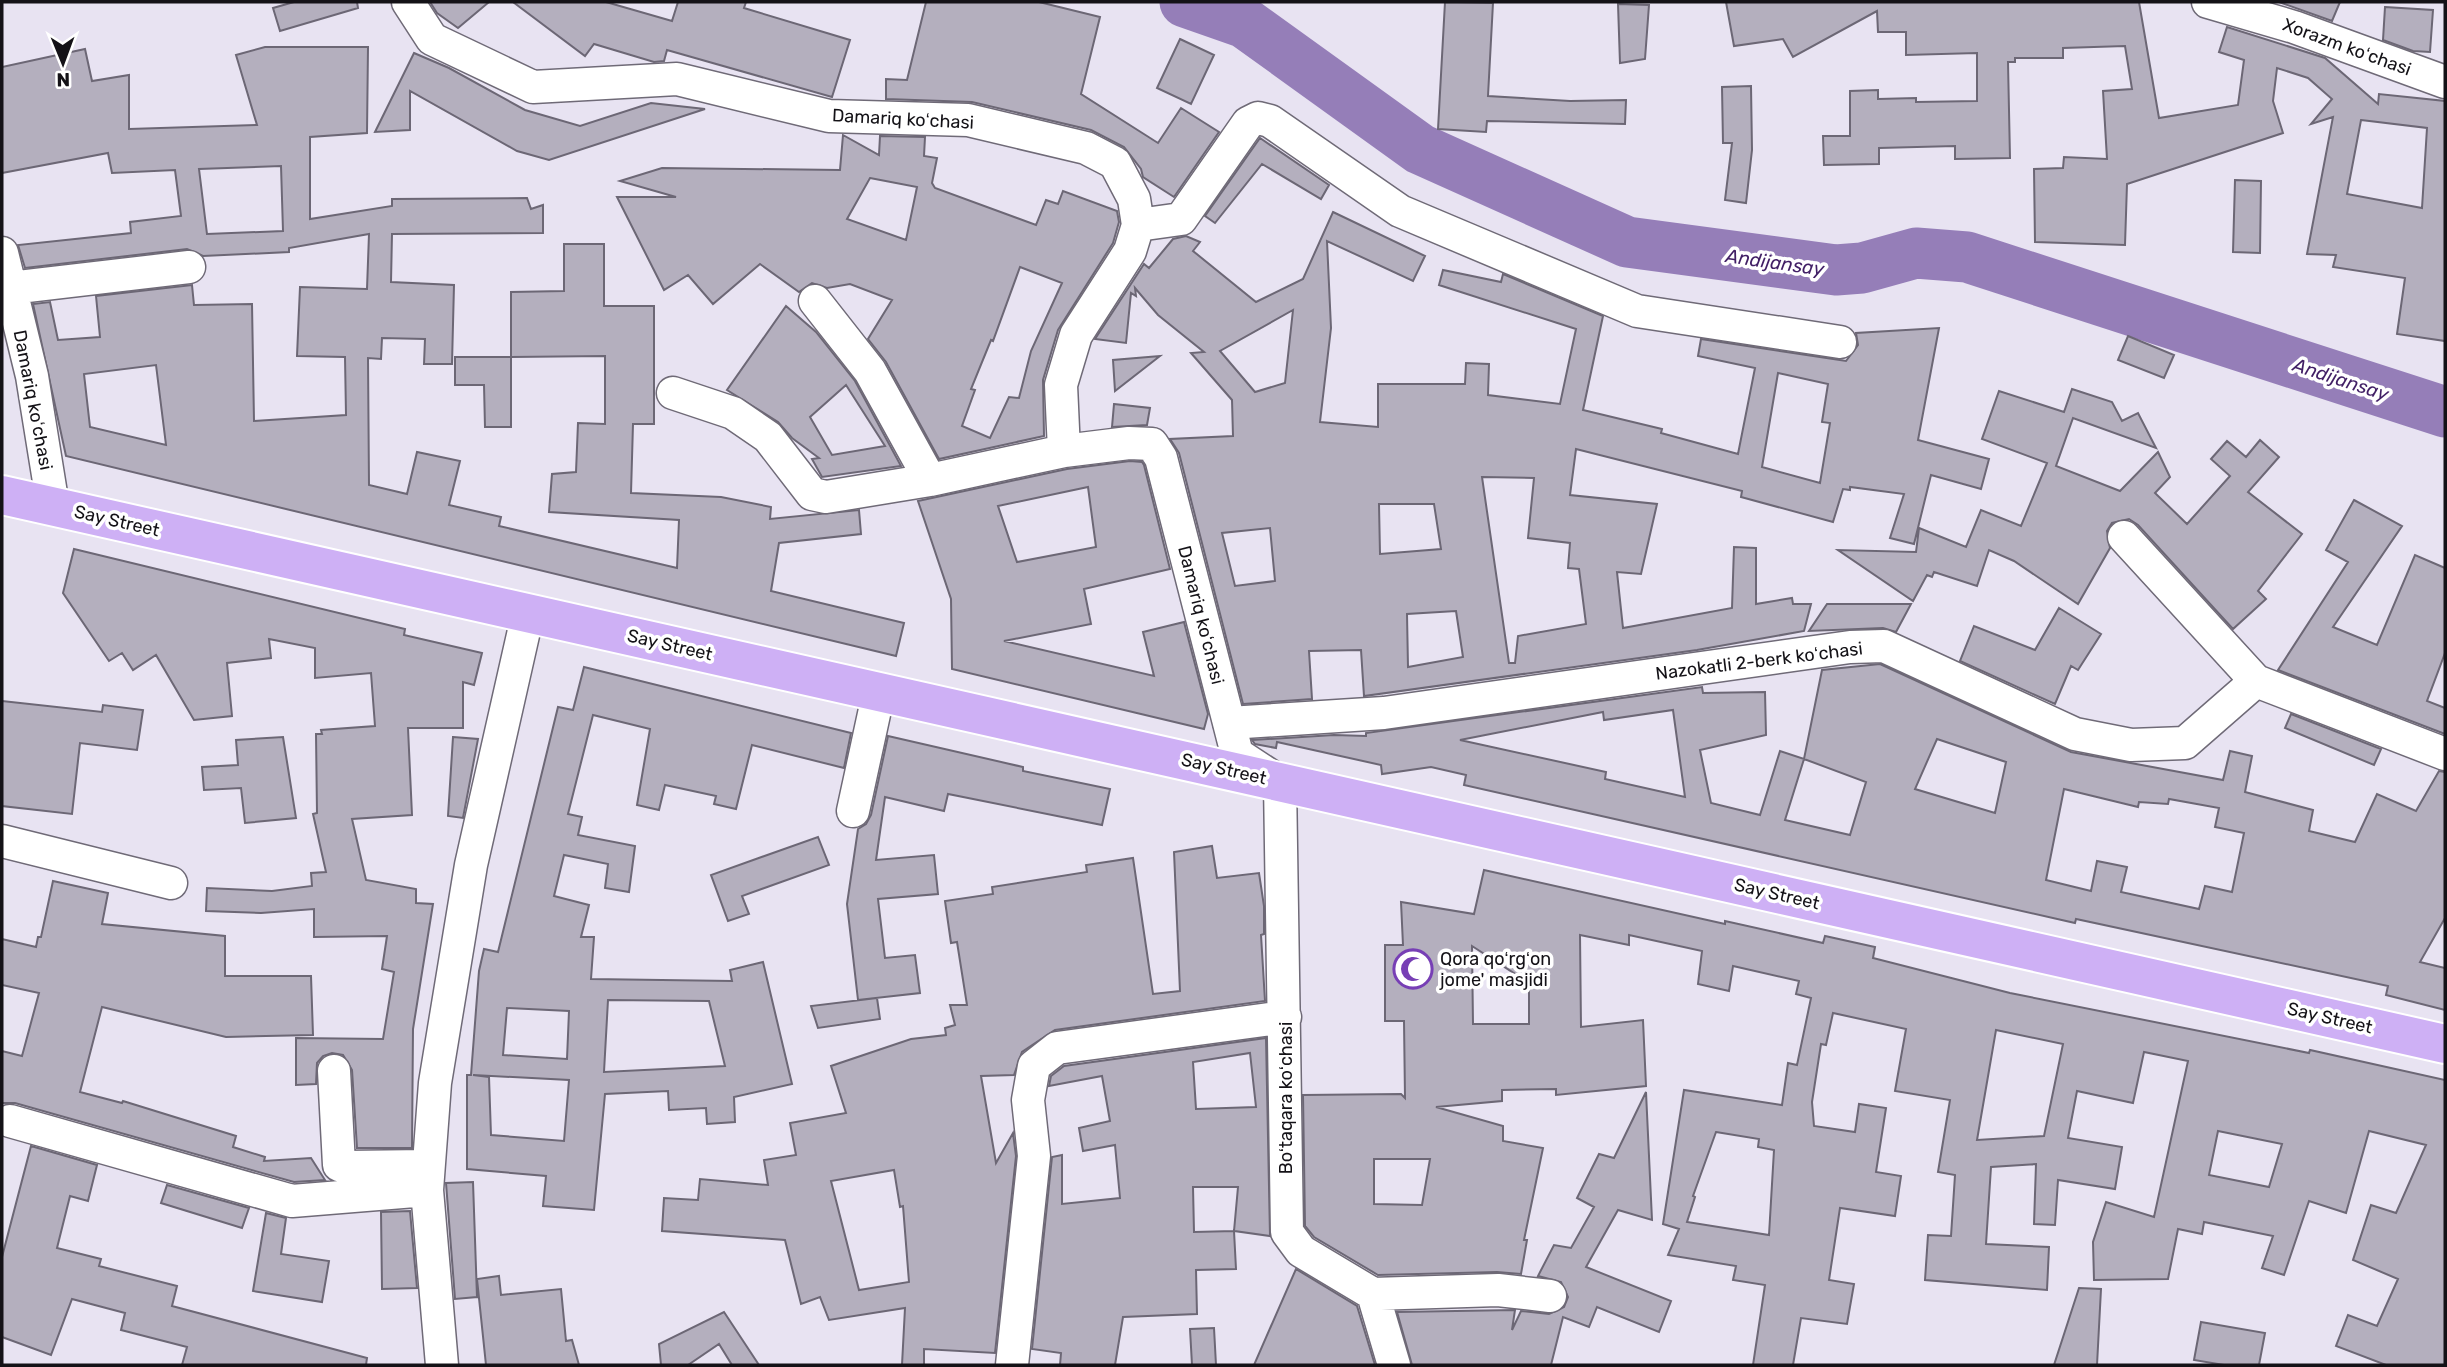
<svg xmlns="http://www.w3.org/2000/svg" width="2447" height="1367" font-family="Rubik,sans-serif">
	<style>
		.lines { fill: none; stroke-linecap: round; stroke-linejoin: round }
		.river { stroke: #957eb8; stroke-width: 51 }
		.building { fill: #b4afbe; stroke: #6c6775; stroke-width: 2; fill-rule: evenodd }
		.minor-casing { stroke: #6f6a77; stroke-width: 35 }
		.major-casing { stroke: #fff; stroke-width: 42 }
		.minor { stroke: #fff; stroke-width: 32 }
		.major { stroke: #ceb0f5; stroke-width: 38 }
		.labels { text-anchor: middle; stroke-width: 7; stroke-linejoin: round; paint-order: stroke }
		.street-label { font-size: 18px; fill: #141217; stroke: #fff }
		.poi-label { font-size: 18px; fill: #141217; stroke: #fff; text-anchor: start }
		.water-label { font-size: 19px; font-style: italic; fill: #411f65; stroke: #fff }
	</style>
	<rect width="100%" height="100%" fill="#e8e3f2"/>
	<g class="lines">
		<!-- river -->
		<path class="river" d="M1185 2 1245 23 1420 149 1627 242 1836 270 1862 268 1916 253 1967 257 2445 412"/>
	</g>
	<!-- building -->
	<path class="building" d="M294 2H357L358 8 280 31 273 8Z
		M430 2H489L458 28 437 13Z
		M513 2H606L672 21 678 2H746L744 8 850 40 832 97 667 50 664 61 654 62 594 44 585 56Z
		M926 2H1039L1100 17 1081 94 1158 143 1181 108 1219 132 1174 197 1143 177 1141 169 1124 147 1091 130 972 102 886 99V79L907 80Z
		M1445 2 1493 3 1488 96 1570 101 1626 100 1625 124 1487 121 1486 132 1438 129Z
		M1726 2H2139L2159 118 2238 105 2244 60 2219 52 2227 27 2325 58 2378 104 2379 94 2445 101V341L2397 334 2405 278 2333 267 2336 255 2307 254 2333 117 2311 124 2332 99 2308 78 2277 68 2273 101 2283 133 2127 184 2125 245 2035 242 2034 169 2063 168 2064 157 2107 159 2103 91 2132 89 2125 46 2063 48V58H2015V62H2008L2010 158 1955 159V146L1879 148V164L1824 165 1823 136H1850V91L1878 90V99L1916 98V102L1977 101V53L1906 55V32H1878L1877 11 1793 57 1783 39 1734 46ZM2361 120 2427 128 2422 208 2347 194Z
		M2279 2H2340L2332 21Z
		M1618 4 1649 5 1645 59 1620 63Z
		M2385 7 2433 10 2430 52 2413 51 2383 40Z
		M1180 39 1214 55 1191 104 1157 88Z
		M265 47H368L367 133 310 137V219L392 206V199L527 198 531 209 543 205V233L392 234 391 282 454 285 452 364H424L425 339 382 338 381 359 368 358 369 485 407 494 417 452 460 461 449 505 501 517 499 526 677 568 679 520 549 512 552 474 576 472 578 423 605 424V356L511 357V292L564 291V244H604V306H654V424H633L631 493 721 497 771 507 770 519 859 510 861 534 779 543 771 591 904 623 896 656 66 456 33 304 50 302 58 340 100 337 96 296 192 285 194 305 252 304 254 421 346 415 345 357 297 356 300 287 367 289 369 234 289 248V252L203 256 187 249 25 268 18 245 131 233 130 222 181 216 175 170 112 173 108 153 2 173V67L85 49 92 81 129 75V129L257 125 236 55ZM281 166 283 231 207 234 199 169ZM156 365 166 445 90 427 84 374Z
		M414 53 449 68 525 110 580 126 651 103 705 109 549 160 517 151 410 91V130L375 132Z
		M1751 86 1752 150 1746 203 1725 200 1732 143H1723L1722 87Z
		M843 135 879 155 880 136 925 137 924 156 937 158 932 183 935 188 1036 225 1046 200 1058 204 1063 191 1117 211 1119 222 1113 243 1058 330 1043 380 1044 436 939 459 886 362 868 339 892 300 850 284 827 288 812 283 799 292 760 264 713 304 688 275 664 290 617 197H676L620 181 662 168 840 170ZM870 178 917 187 906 240 847 219ZM1020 267 1062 283 1031 351 1019 398 1009 397 990 438 962 426 975 390 971 389 991 340 993 341Z
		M1260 138 1329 185 1321 199 1262 164 1215 223 1205 216Z
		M2235 180 2261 181 2260 253 2233 252Z
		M1333 212 1425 256 1413 281 1327 241 1331 328 1320 422 1378 427V384H1465L1466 363 1489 364 1488 395 1560 404 1576 329 1439 285 1443 270 1501 282 1503 274 1603 316 1583 410 1662 429 1661 433 1738 454 1755 368 1698 356 1701 339 1846 361 1858 345 1856 333 1939 328 1918 440 1989 459 1981 489 1931 475 1914 544 1890 538 1904 494 1850 487V490L1843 489 1833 522 1741 497 1742 491 1576 449 1570 495 1657 504 1641 574 1617 572 1623 628 1732 608 1734 547 1756 548V604L1792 598 1793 604H1811L1804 631 1697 650 1364 696 1361 650 1309 651 1312 699 1243 704 1179 453 1170 439 1233 436 1232 400 1191 353 1204 352 1158 315 1135 288 1136 296 1131 293 1126 343 1095 339 1144 264 1149 268 1173 239 1186 236 1200 242 1193 251 1256 302 1303 279ZM1293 310 1285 383 1255 392 1220 351ZM1778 373 1828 384 1822 422 1830 423 1820 483 1762 467ZM1482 477 1534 478 1528 538 1570 543 1568 568 1579 569 1586 624 1518 636 1515 663H1509ZM1379 504H1434L1441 549 1380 554ZM1270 528 1275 581 1235 586 1222 533ZM1456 611 1463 657 1408 667 1407 614Z
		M786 306 816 332 855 381 901 466 822 477 812 459 819 458 792 438 778 422 727 390ZM846 385 885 446 832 455 810 417Z
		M2128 336 2174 355 2164 378 2118 360Z
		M1160 356 1115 391 1113 360Z
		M455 357H511V427H485L484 385H455Z
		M2072 389 2112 402 2122 421 2138 413 2156 448 2073 418 2056 466 2120 491 2158 452 2170 477 2155 493 2187 524 2230 476 2211 459 2227 441 2246 457 2260 440 2279 457 2248 492 2302 534 2258 591 2266 599 2233 629 2138 525 2129 519 2112 523 2107 531 2110 548 2078 604 2014 561 1989 550 1977 586 1934 572 1932 577 1927 575 1913 601 1838 550 1916 552 1919 528 1966 547 1981 510 2021 526 2047 463 1982 439 1999 391 2064 412Z
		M1114 404 1150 408 1147 425 1112 427Z
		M1130 461 1142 462 1144 465 1170 569 1084 589 1091 624 1004 641 1154 676 1143 632 1184 622 1208 714 1204 729 952 669 951 599 918 501 1067 469ZM1088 487 1096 547 1017 562 998 506Z
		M2354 500 2402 526 2333 627 2377 645 2415 555 2445 568V653L2427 701 2445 708V734L2278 670 2348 562 2326 550Z
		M74 549 405 629 404 635 482 653 474 685 463 682V728H408L412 815 352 819 366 880 416 889V903L433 904 413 1029 412 1148H357L352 1070 343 1055 332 1053 323 1056 317 1063 316 1084 296 1085V1038L383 1039 394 972 382 969 387 936 314 937V909L261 913 206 911 207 888 272 891 312 886 311 873 326 872 313 814 317 813 316 734H322L321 730 375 726 371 673 315 678V648L269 639 271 658 227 663 232 716 194 720 156 655 133 670 122 653 109 661 63 593Z
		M1827 604H1911L1896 632 1883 628 1809 631Z
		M2059 608 2101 634 2078 670 2071 666 2055 704 1960 661 1974 626 2035 650Z
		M1880 664 2071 752 2223 780 2230 751 2252 756 2245 792 2313 810 2309 831 2355 842 2377 794 2416 811 2439 771 2445 772V918L2420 962 2445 968V1010L2386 995 2388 986 2076 919 2075 923 1464 785 1466 775 1431 767 1382 774 1381 765 1277 742 1276 748 1255 744 1252 740 1334 735 1366 736V733L1702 687 1703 693 1765 692 1766 735 1700 750 1711 803 1760 815 1780 751 1804 759 1822 670ZM1673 710 1685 797 1605 779 1606 772 1460 740 1603 712 1604 720ZM1937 739 2006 762 1995 813 1915 789ZM1804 759 1866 782 1850 835 1785 820ZM2064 789 2138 807 2139 802 2168 804 2169 799 2219 808 2215 827 2244 833 2232 892 2205 886 2199 909 2121 892 2127 867 2097 861 2091 891 2046 880Z
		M584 667 851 733 844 768 752 745 736 809 714 804 716 796 665 785 659 810 637 805 650 729 593 715 568 814 582 817 578 835 635 846 629 892 605 888 608 864 564 855 554 896 589 905 581 937H594L591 979 732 981 730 970 763 962 792 1084 734 1097 735 1122 707 1124 706 1108 669 1110 668 1091 605 1094 594 1210 543 1206 546 1176 467 1169V1075H471L479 971 484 949 498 952 558 707 573 710ZM608 1000 709 1001 725 1066 604 1072ZM507 1008 569 1011 567 1059 503 1055ZM473 1075 569 1080 564 1141 491 1135 489 1077Z
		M2 701 102 712 103 705 143 710 137 750 80 743 72 814 2 806Z
		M2291 714 2381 749 2374 765 2285 728Z
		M888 736 1023 767V771L1110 789 1102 825 948 794 944 811 885 797 876 860 934 855 938 894 878 899 885 958 915 955 920 993 858 1000 847 904 858 829 866 824 871 815Z
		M283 737 296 818 245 823 241 788 204 790 202 767 238 765 236 740Z
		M453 737 478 739 463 818 448 816Z
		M818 837 829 865 742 896 749 914 728 921 711 875Z
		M1212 846 1217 878 1259 873 1264 906V934L1261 935 1265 1001 1055 1030 1022 1052 1014 1075 981 1076 996 1163 1013 1133 1016 1156 995 1353 924 1349V1365H902L905 1308 829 1320 820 1297 801 1304 785 1240 662 1231 664 1198 698 1200 700 1179 768 1185 764 1160 796 1155 790 1123 846 1113 831 1066 911 1039 946 1035 945 1028 955 1025 950 1005H967L957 942 951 943 945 901 993 894 992 887 1087 872 1086 865 1133 858 1153 994 1180 991 1174 852ZM894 1170 900 1207 903 1206 909 1282 859 1290 831 1181Z
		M1484 870 1725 924V921L1823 943 1825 936 1875 947 1873 958 2010 993 2309 1053 2310 1050 2445 1080V1365H2386L2336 1346 2348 1315 2377 1326 2398 1279 2353 1260 2371 1205 2396 1213 2426 1145 2369 1131 2346 1213 2309 1201 2284 1275 2262 1268 2273 1236 2204 1222 2202 1234 2178 1229 2168 1279 2094 1280 2093 1242 2106 1202 2154 1217 2188 1061 2144 1052 2133 1103 2077 1091 2068 1138 2122 1147 2115 1189 2058 1180 2055 1225 2034 1224 2036 1164 1991 1167 1986 1244 2049 1247 2047 1290 1925 1280 1928 1235 1951 1236 1955 1175 1938 1172 1950 1100 1895 1091 1906 1029 1833 1013 1826 1045 1821 1044 1812 1102 1814 1126 1855 1132 1859 1104 1886 1108 1876 1172 1901 1176 1895 1216 1840 1208 1829 1280 1854 1284 1847 1324 1801 1318 1793 1365H1753L1765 1285 1733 1280 1736 1266 1668 1255 1679 1229 1663 1224 1684 1090 1782 1105 1788 1063 1797 1065 1811 998 1796 994 1799 981 1733 966 1729 991 1698 984 1702 951 1629 935V945L1580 935 1581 1027 1643 1020 1646 1086 1556 1095V1089L1502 1090V1101L1436 1107 1503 1126V1141L1543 1148 1524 1240H1527L1521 1274 1497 1272 1378 1275 1314 1237 1305 1226 1303 1095 1401 1094 1405 1098 1404 1021H1385V945H1403L1401 902 1474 914ZM1472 946 1529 983V1024H1473ZM1996 1030 2063 1044 2044 1136 1977 1140ZM2218 1131 2282 1144 2269 1187 2209 1175ZM1716 1132 1759 1139 1758 1147 1774 1150 1769 1235 1687 1222 1695 1197 1693 1196ZM1374 1159H1430L1422 1205 1374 1204Z
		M53 881 108 893 102 924 225 936V976H311L313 1035 226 1037 102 1007 80 1092 122 1103 123 1101 236 1136 233 1147 265 1157 264 1161 311 1158 325 1180 294 1182 15 1103H2V1051L22 1056 39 993 2 985V939L36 947 38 937H41Z
		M877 998 880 1019 818 1028 811 1006Z
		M1266 1038 1270 1236 1234 1231 1236 1269 1196 1270 1197 1314 1123 1317 1115 1365H1060L1061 1353 1032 1349 1052 1157 1062 1155V1204L1120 1198 1115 1145 1083 1151 1079 1128 1110 1121 1102 1076 1049 1086 1051 1076 1064 1066ZM1250 1053 1256 1107 1196 1109 1193 1062ZM1193 1187H1238L1234 1231 1194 1232Z
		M1646 1092 1652 1220 1618 1210 1586 1267 1671 1301 1659 1332 1597 1307 1589 1327 1563 1317 1551 1365H1412L1397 1312 1515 1310 1512 1330 1521 1311 1549 1314 1564 1307 1568 1297 1561 1282 1538 1276 1554 1245 1571 1248 1594 1207 1577 1198 1599 1154 1614 1158Z
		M31 1146 97 1165 88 1201 70 1196 57 1248 101 1259 99 1266 177 1286 172 1306 367 1358 366 1365H182L187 1347 121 1330 125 1313 72 1299 51 1355 2 1337V1257Z
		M473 1182 477 1297 455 1299 446 1183Z
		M167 1185 249 1208 242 1228 161 1203Z
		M410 1211 417 1288 382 1289 381 1212Z
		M266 1213 286 1218 281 1254 329 1261 322 1302 253 1291Z
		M1296 1269 1357 1306 1375 1365H1254Z
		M499 1276 501 1295 561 1289 566 1341 572 1340 579 1365H486L477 1279Z
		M2079 1288 2101 1289 2097 1365H2054Z
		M724 1312 759 1365H732L719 1344 688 1365H661L659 1344Z
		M2201 1322 2265 1333 2259 1365H2224L2194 1360Z
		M1214 1328 1216 1365H1192L1190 1329Z"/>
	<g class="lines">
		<!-- minor casing -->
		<g class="minor-casing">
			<path id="minor" d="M408 2 432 39 533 87 677 79 829 116 968 120 1086 148 1115 163 1134 199 1138 225 1130 251 1076 335 1061 385 1064 451 1129 443 1152 444 1161 458 1237 754 1280 782 1287 1232 1301 1251 1373 1294 1394 1365
				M2208 2 2294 27 2445 82
				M1138 225 1181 219 1248 123 1258 118 1270 121 1400 211 1637 311 1840 342
				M2 253 32 376 53 506
				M10 288 189 267
				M815 301 870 371 930 480
				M673 393 733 413 768 437 812 494 826 497 930 480 1064 451
				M2124 537 2256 681
				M1229 723 1384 713 1850 647 1884 646 2075 734 2131 745 2185 743 2256 681 2445 754
				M853 811 879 691
				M2 841 171 883
				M334 1071 339 1165 346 1167 427 1166
				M10 1121 292 1201 427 1190
				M1373 1294 1498 1290 1550 1296
				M442 1365 427 1190 435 1083 471 865 528 613
				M1012 1365 1034 1156 1028 1100 1034 1066 1057 1048 1285 1017"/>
		</g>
		<!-- major casing -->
		<g class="major-casing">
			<path id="major" d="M2 495 2445 1044"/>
		</g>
		<!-- minor -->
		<use href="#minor" class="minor"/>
		<!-- major -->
		<use href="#major" class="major"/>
	</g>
	<!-- icons -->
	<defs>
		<g id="mosque-ring" transform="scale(2.0125)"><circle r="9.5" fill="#fff" stroke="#773fb5" stroke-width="1.5"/><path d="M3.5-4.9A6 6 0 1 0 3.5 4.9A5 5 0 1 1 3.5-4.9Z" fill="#773fb5"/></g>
	</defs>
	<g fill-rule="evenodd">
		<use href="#mosque-ring" x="1413" y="969"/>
	</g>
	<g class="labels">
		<!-- street labels -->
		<g class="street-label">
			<text transform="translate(2347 47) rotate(20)" y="6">Xorazm koʻchasi</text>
			<text transform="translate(903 119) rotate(3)" y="6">Damariq koʻchasi</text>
			<text transform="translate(33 400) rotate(79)" y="6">Damariq koʻchasi</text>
			<text transform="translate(117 521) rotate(13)" y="6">Say Street</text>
			<text transform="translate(1201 615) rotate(76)" y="6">Damariq koʻchasi</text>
			<text transform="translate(670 645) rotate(13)" y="6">Say Street</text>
			<text transform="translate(1759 661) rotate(-7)" y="6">Nazokatli 2-berk koʻchasi</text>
			<text transform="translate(1224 769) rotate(13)" y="6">Say Street</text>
			<text transform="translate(1777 894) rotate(13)" y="6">Say Street</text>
			<text transform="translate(2330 1018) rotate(13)" y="6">Say Street</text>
			<text transform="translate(1286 1098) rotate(-90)" y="6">Boʻtaqara koʻchasi</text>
		</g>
		<!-- poi labels -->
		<g class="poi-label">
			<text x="1440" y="965">Qora qoʻrgʻon<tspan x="1440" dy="21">jome' masjidi</tspan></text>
		</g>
		<!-- water labels -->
		<g class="water-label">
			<text transform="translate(1775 262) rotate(8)" y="7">Andijansay</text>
			<text transform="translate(2341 379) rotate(18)" y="7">Andijansay</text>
		</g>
	</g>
	<!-- border -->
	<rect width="2447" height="1367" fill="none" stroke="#141217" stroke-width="7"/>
	<!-- north arrow -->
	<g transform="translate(63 63) rotate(179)" stroke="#ffffff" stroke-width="5" paint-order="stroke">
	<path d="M0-5L12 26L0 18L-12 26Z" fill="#141217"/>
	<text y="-10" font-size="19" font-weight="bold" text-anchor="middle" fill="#141217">N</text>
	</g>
</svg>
